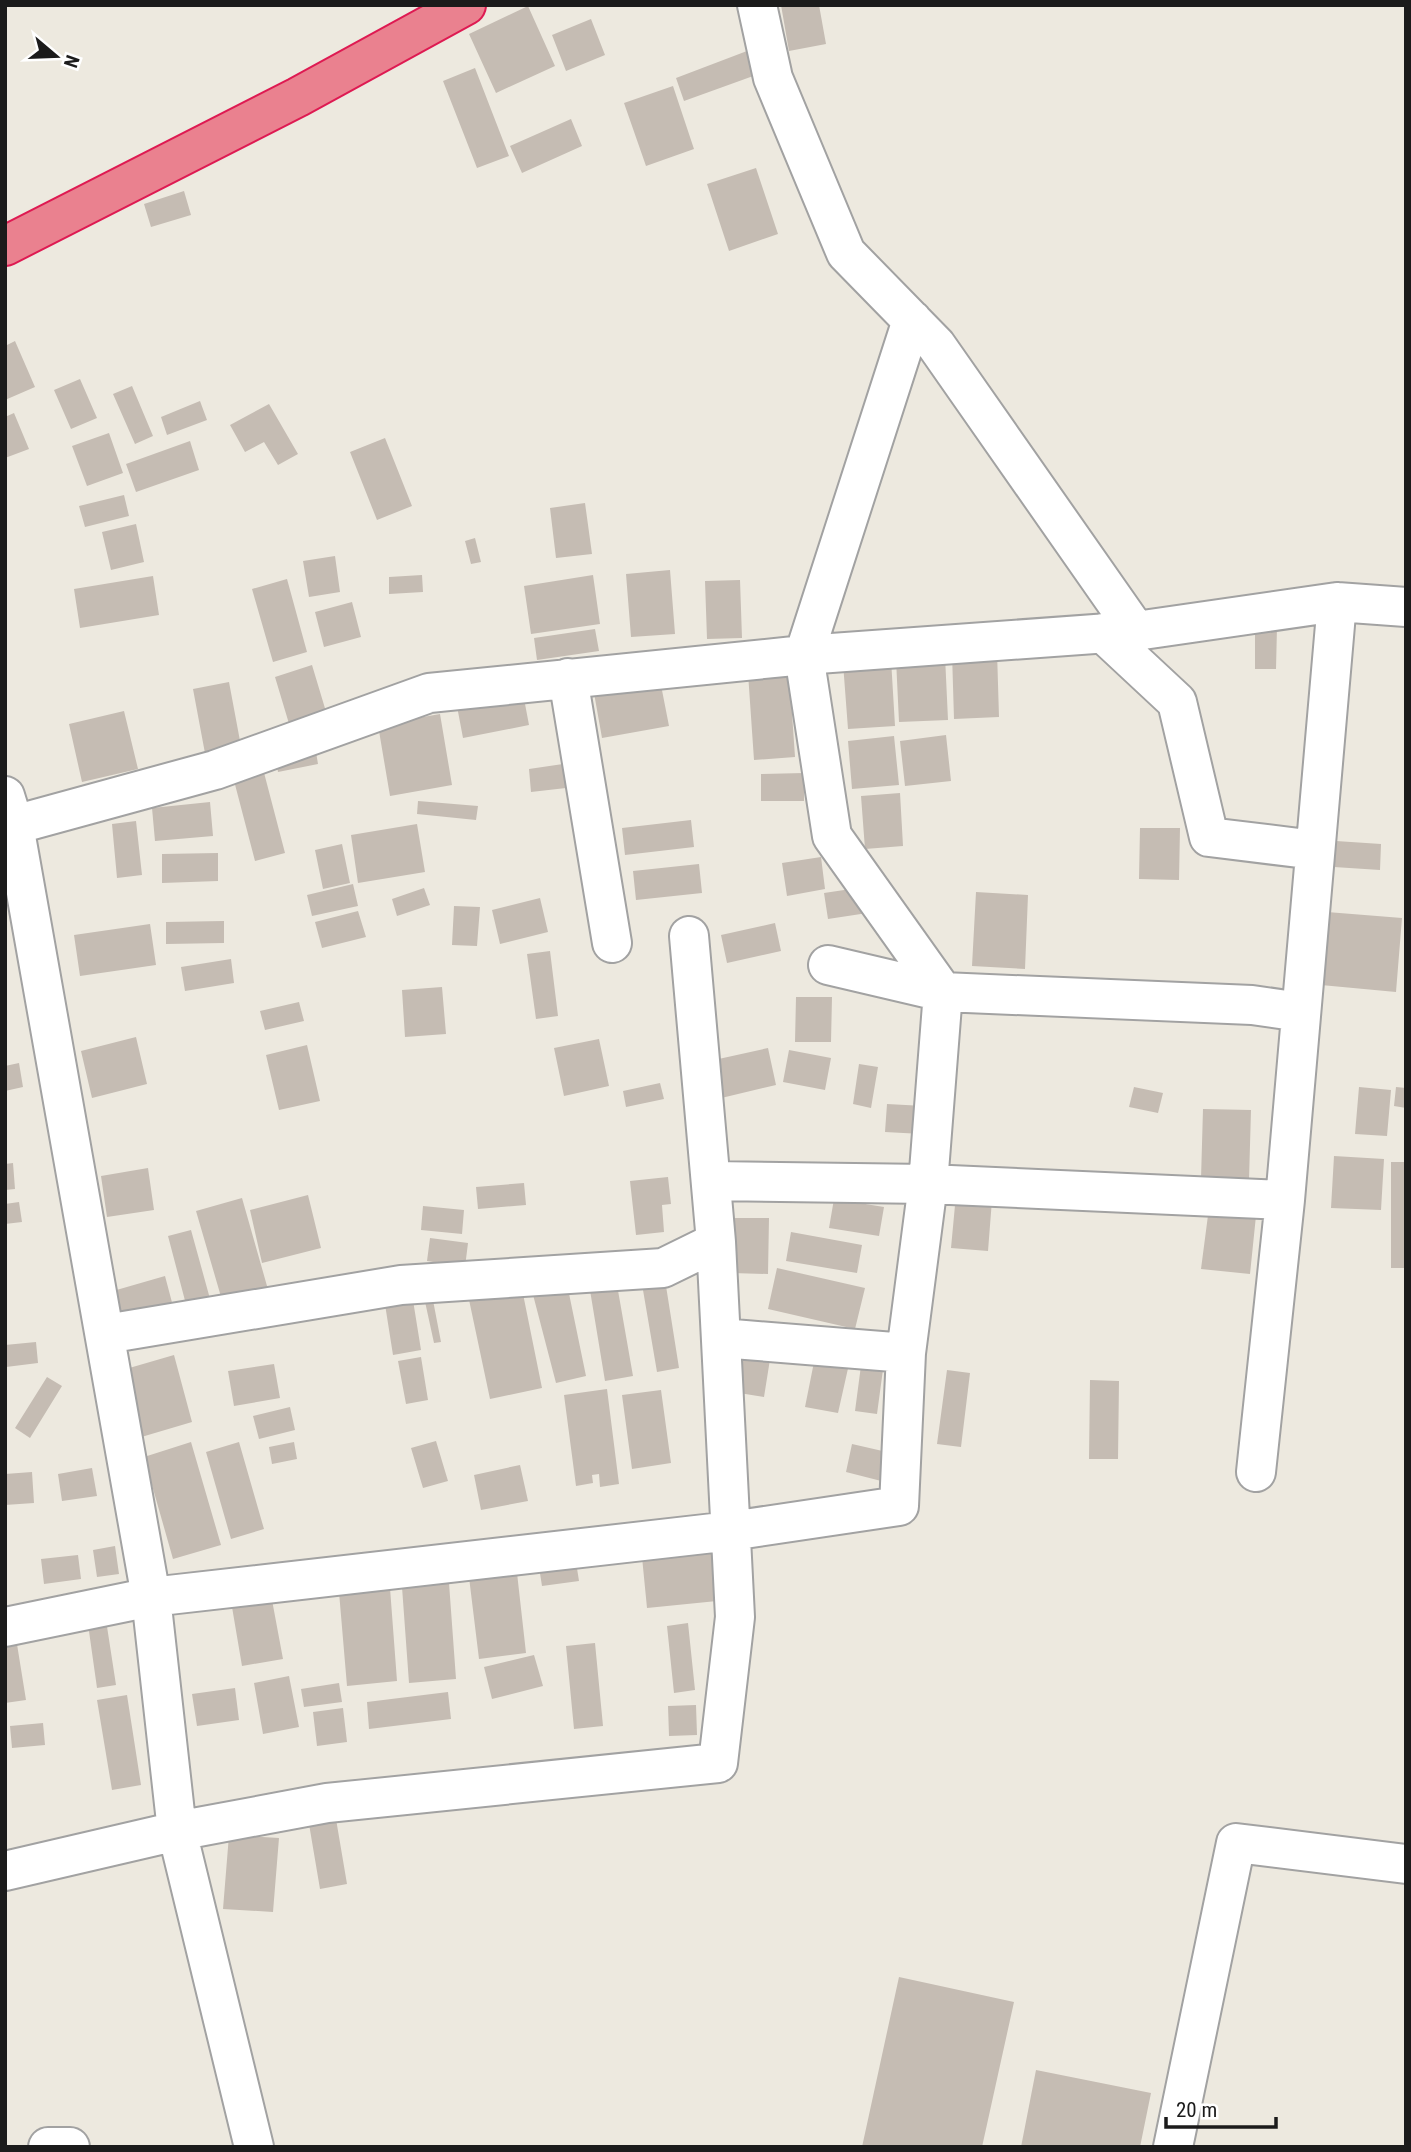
<svg xmlns="http://www.w3.org/2000/svg" width="1411" height="2152" font-family="'Roboto Condensed',sans-serif">
	<style>
		.building { fill: #c5bcb3 }
		.lines { fill: none; stroke-linecap: round; stroke-linejoin: round }
		.minor-casing { stroke: #a2a2a2; stroke-width: 42 }
		.highway-casing { stroke: #de1a52; stroke-width: 42 }
		.minor { stroke: #fff; stroke-width: 38 }
		.highway { stroke: #ea818f; stroke-width: 38 }
	</style>
	<rect width="100%" height="100%" fill="#ede9df"/>
	<!-- building -->
	<path class="building" d="M781 5H819L826 44 789 51Z
		M528 6 555 66 496 93 469 34Z
		M591 19 605 55 566 71 552 35Z
		M747 51 756 75 684 101 676 78Z
		M475 68 509 156 477 168 443 81Z
		M673 86 694 149 646 166 624 103Z
		M571 119 582 146 522 173 510 146Z
		M756 168 778 234 729 251 707 184Z
		M184 191 191 215 151 227 144 204Z
		M15 341 35 387 5 400V346Z
		M80 379 97 418 71 429 54 390Z
		M132 386 153 436 135 444 113 394Z
		M200 401 207 420 167 435 161 417Z
		M269 404 298 454 278 465 264 442 245 452 230 425Z
		M14 413 29 449 5 458V417Z
		M109 433 123 473 87 486 72 446Z
		M385 438 412 506 377 520 350 452Z
		M190 441 199 470 136 492 126 464Z
		M124 495 129 516 85 527 79 506Z
		M585 503 592 554 556 558 550 508Z
		M136 524 144 562 111 570 102 532Z
		M475 538 481 562 471 564 465 541Z
		M335 556 340 592 309 597 303 561Z
		M670 570 675 634 631 637 626 574Z
		M422 575 423 592 389 594V577Z
		M593 575 600 624 531 634 524 586Z
		M153 576 159 615 80 628 74 589Z
		M287 579 307 652 273 662 252 589Z
		M740 580 742 638 707 639 705 581Z
		M352 602 361 637 324 647 315 612Z
		M1255 626 1277 627 1276 669H1255Z
		M595 629 599 651 537 660 534 638Z
		M997 651 999 717 954 719 952 653Z
		M945 656 948 720 899 722 896 659Z
		M891 659 895 726 848 729 843 663Z
		M312 665 327 715 290 727 275 677Z
		M789 669 795 757 754 760 748 673Z
		M660 680 669 726 602 738 594 693Z
		M229 682 243 757 207 764 193 689Z
		M522 688 529 725 463 738 456 701Z
		M124 711 138 769 82 782 69 724Z
		M440 714 452 785 390 796 378 725Z
		M946 735 951 781 905 786 900 741Z
		M894 736 899 785 852 789 848 741Z
		M314 740 318 764 278 772 274 748Z
		M563 764 566 788 531 792 529 769Z
		M262 765 285 853 255 861 232 773Z
		M804 773V801H761V774Z
		M900 793 903 846 865 849 861 796Z
		M418 801 478 806 476 820 417 814Z
		M210 802 213 836 155 841 152 808Z
		M691 820 694 847 625 855 622 828Z
		M136 821 142 875 117 878 112 824Z
		M417 824 425 872 358 883 351 835Z
		M1140 828H1180L1179 880 1139 879Z
		M1336 841 1381 844 1380 870 1334 867Z
		M342 844 350 883 323 889 315 850Z
		M218 853V881L162 883V854Z
		M821 857 825 889 787 896 782 863Z
		M699 864 702 893 636 900 633 871Z
		M353 884 358 906 312 916 307 895Z
		M871 886 874 912 828 919 824 893Z
		M424 888 430 905 397 916 392 899Z
		M976 892 1028 895 1025 969 972 966Z
		M540 898 548 932 500 944 492 910Z
		M454 906 480 907 477 946 452 945Z
		M358 911 366 937 322 948 315 922Z
		M1327 912 1402 918 1396 992 1321 985Z
		M224 921V943L166 944V922Z
		M775 923 781 951 727 963 721 935Z
		M150 924 156 965 80 976 74 935Z
		M550 951 558 1016 536 1019 527 954Z
		M231 959 234 983 185 991 181 967Z
		M442 987 446 1034 405 1037 402 990Z
		M796 997H832L831 1042H795Z
		M299 1002 304 1021 265 1030 260 1011Z
		M136 1037 147 1084 92 1098 81 1051Z
		M599 1039 609 1086 564 1096 554 1048Z
		M307 1045 320 1101 279 1110 266 1055Z
		M768 1048 776 1085 713 1100 705 1062Z
		M789 1050 831 1058 825 1090 783 1082Z
		M19 1063 23 1087 5 1091V1066Z
		M859 1064 878 1067 871 1108 853 1104Z
		M660 1083 664 1099 626 1107 623 1091Z
		M1134 1087 1163 1093 1158 1113 1129 1107Z
		M1359 1087 1391 1090 1387 1136 1355 1134Z
		M1396 1087 1406 1088V1108L1394 1106Z
		M887 1104 924 1106 922 1134 885 1132Z
		M1203 1109 1251 1110 1249 1180 1201 1179Z
		M1334 1156 1384 1159 1381 1210 1331 1208Z
		M1391 1162H1406V1268H1391Z
		M13 1163 15 1189 5 1190V1164Z
		M148 1168 154 1210 107 1217 101 1176Z
		M668 1177 671 1204 662 1205 664 1232 636 1235 630 1181Z
		M524 1183 526 1205 478 1209 476 1187Z
		M957 1184 993 1187 988 1251 951 1248Z
		M308 1195 321 1248 262 1263 250 1210Z
		M242 1198 269 1293 224 1307 196 1211Z
		M834 1199 884 1207 879 1236 829 1228Z
		M1210 1200 1257 1206 1250 1274 1201 1269Z
		M19 1202 22 1222 5 1224V1204Z
		M423 1206 464 1210 462 1234 421 1230Z
		M734 1218H769L768 1274 732 1273Z
		M191 1230 212 1306 188 1312 168 1236Z
		M791 1232 862 1245 857 1273 786 1261Z
		M430 1238 468 1243 465 1267 427 1261Z
		M613 1262 633 1376 605 1381 586 1266Z
		M777 1268 865 1288 855 1329 768 1309Z
		M165 1276 174 1310 122 1324 113 1291Z
		M566 1279 586 1376 556 1383 531 1287Z
		M521 1284 542 1388 490 1399 468 1295Z
		M666 1286 679 1368 657 1372 643 1290Z
		M412 1294 421 1350 393 1355 384 1298Z
		M432 1295 441 1342 434 1343 424 1297Z
		M36 1342 38 1363 6 1367 5 1345Z
		M740 1348 771 1353 764 1397 733 1392Z
		M174 1355 192 1422 138 1438 119 1371Z
		M421 1357 428 1400 406 1404 398 1361Z
		M815 1357 849 1364 838 1413 805 1407Z
		M862 1358 884 1362 877 1414 855 1411Z
		M274 1364 280 1398 234 1406 228 1371Z
		M947 1370 970 1373 961 1447 937 1444Z
		M47 1377 62 1386 30 1438 15 1428Z
		M1090 1380 1119 1381 1118 1459H1089Z
		M607 1389 619 1484 600 1487 599 1474 592 1475 593 1483 576 1486 564 1395Z
		M661 1390 671 1463 632 1469 622 1395Z
		M290 1407 295 1430 259 1439 253 1416Z
		M436 1441 448 1481 423 1488 411 1448Z
		M191 1442 221 1545 173 1559 144 1457Z
		M239 1442 264 1529 231 1539 206 1452Z
		M294 1442 297 1459 272 1464 269 1447Z
		M852 1444 900 1455 893 1484 846 1472Z
		M520 1465 528 1501 481 1510 474 1475Z
		M92 1468 97 1496 62 1501 58 1474Z
		M32 1472 34 1503 5 1505V1474Z
		M115 1546 119 1574 97 1577 93 1550Z
		M722 1550 727 1600 647 1608 642 1557Z
		M78 1555 81 1579 44 1584 41 1559Z
		M576 1562 579 1581 542 1586 539 1567Z
		M516 1564 526 1653 479 1659 468 1569Z
		M449 1583 456 1679 409 1683 402 1587Z
		M390 1588 397 1681 347 1686 339 1592Z
		M272 1600 283 1659 242 1666 232 1607Z
		M11 1607 26 1700 5 1703V1608Z
		M104 1607 116 1685 97 1688 86 1610Z
		M688 1623 695 1690 674 1693 667 1626Z
		M595 1643 603 1726 574 1729 566 1646Z
		M534 1655 543 1686 492 1699 484 1667Z
		M289 1676 299 1727 263 1734 254 1683Z
		M339 1683 342 1702 304 1707 301 1689Z
		M235 1688 239 1720 197 1726 192 1694Z
		M448 1692 451 1719 369 1729 367 1702Z
		M127 1695 141 1785 112 1790 97 1700Z
		M696 1705 697 1735 669 1736 668 1706Z
		M343 1708 347 1742 317 1746 313 1712Z
		M43 1723 45 1745 12 1748 10 1726Z
		M336 1819 347 1884 320 1889 309 1824Z
		M229 1835 279 1838 273 1912 223 1909Z
		M899 1977 1014 2002 982 2147H862Z
		M1036 2070 1151 2093 1140 2147H1021Z"/>
	<g class="lines">
		<!-- minor casing -->
		<g class="minor-casing">
			<path id="minor" d="M757 5 773 78 846 253 936 345 1136 631
				M1103 633 1177 702 1209 837 1315 850
				M568 678 612 943
				M5 796 14 825 215 770 429 693 804 655 1136 631 1337 602 1406 607
				M5 826 14 825 151 1597 177 1831 254 2147
				M689 936 716 1242
				M828 965 943 992 832 836 804 655 912 320
				M712 1181 928 1184 1285 1200
				M721 1338 906 1353
				M1256 1472 1285 1200 1337 602
				M5 1627 151 1597 731 1531 899 1506 906 1353 928 1184 943 992 1252 1005 1301 1012
				M5 1871 177 1831 327 1803 718 1763 735 1617 716 1242 663 1268 401 1285 106 1334
				M48 2147H70
				M1173 2147 1236 1843 1406 1864"/>
		</g>
		<!-- highway casing -->
		<g class="highway-casing">
			<path id="highway" d="M5 246 298 97 466 5"/>
		</g>
		<!-- minor -->
		<use href="#minor" class="minor"/>
		<!-- highway -->
		<use href="#highway" class="highway"/>
	</g>
	<!-- border -->
	<rect width="1411" height="2152" fill="none" stroke="#1b1b1b" stroke-width="14"/>
	<!-- north arrow -->
	<g transform="translate(56 56) rotate(109)" stroke="#ffffff" stroke-width="5" paint-order="stroke">
	<path d="M0-5L12 26L0 18L-12 26Z" fill="#1b1b1b"/>
	<text y="-10" font-size="19" font-weight="bold" text-anchor="middle" fill="#1b1b1b">N</text>
	</g>
	<!-- scale -->
	<path d="M1166 2117v10h110v-10" fill="none" stroke="#1b1b1b" stroke-width="3.5"/>
	<text x="1176" y="2117" font-size="21" fill="#1b1b1b" stroke="#ffffff" stroke-width="5" paint-order="stroke">20 m</text>
</svg>
